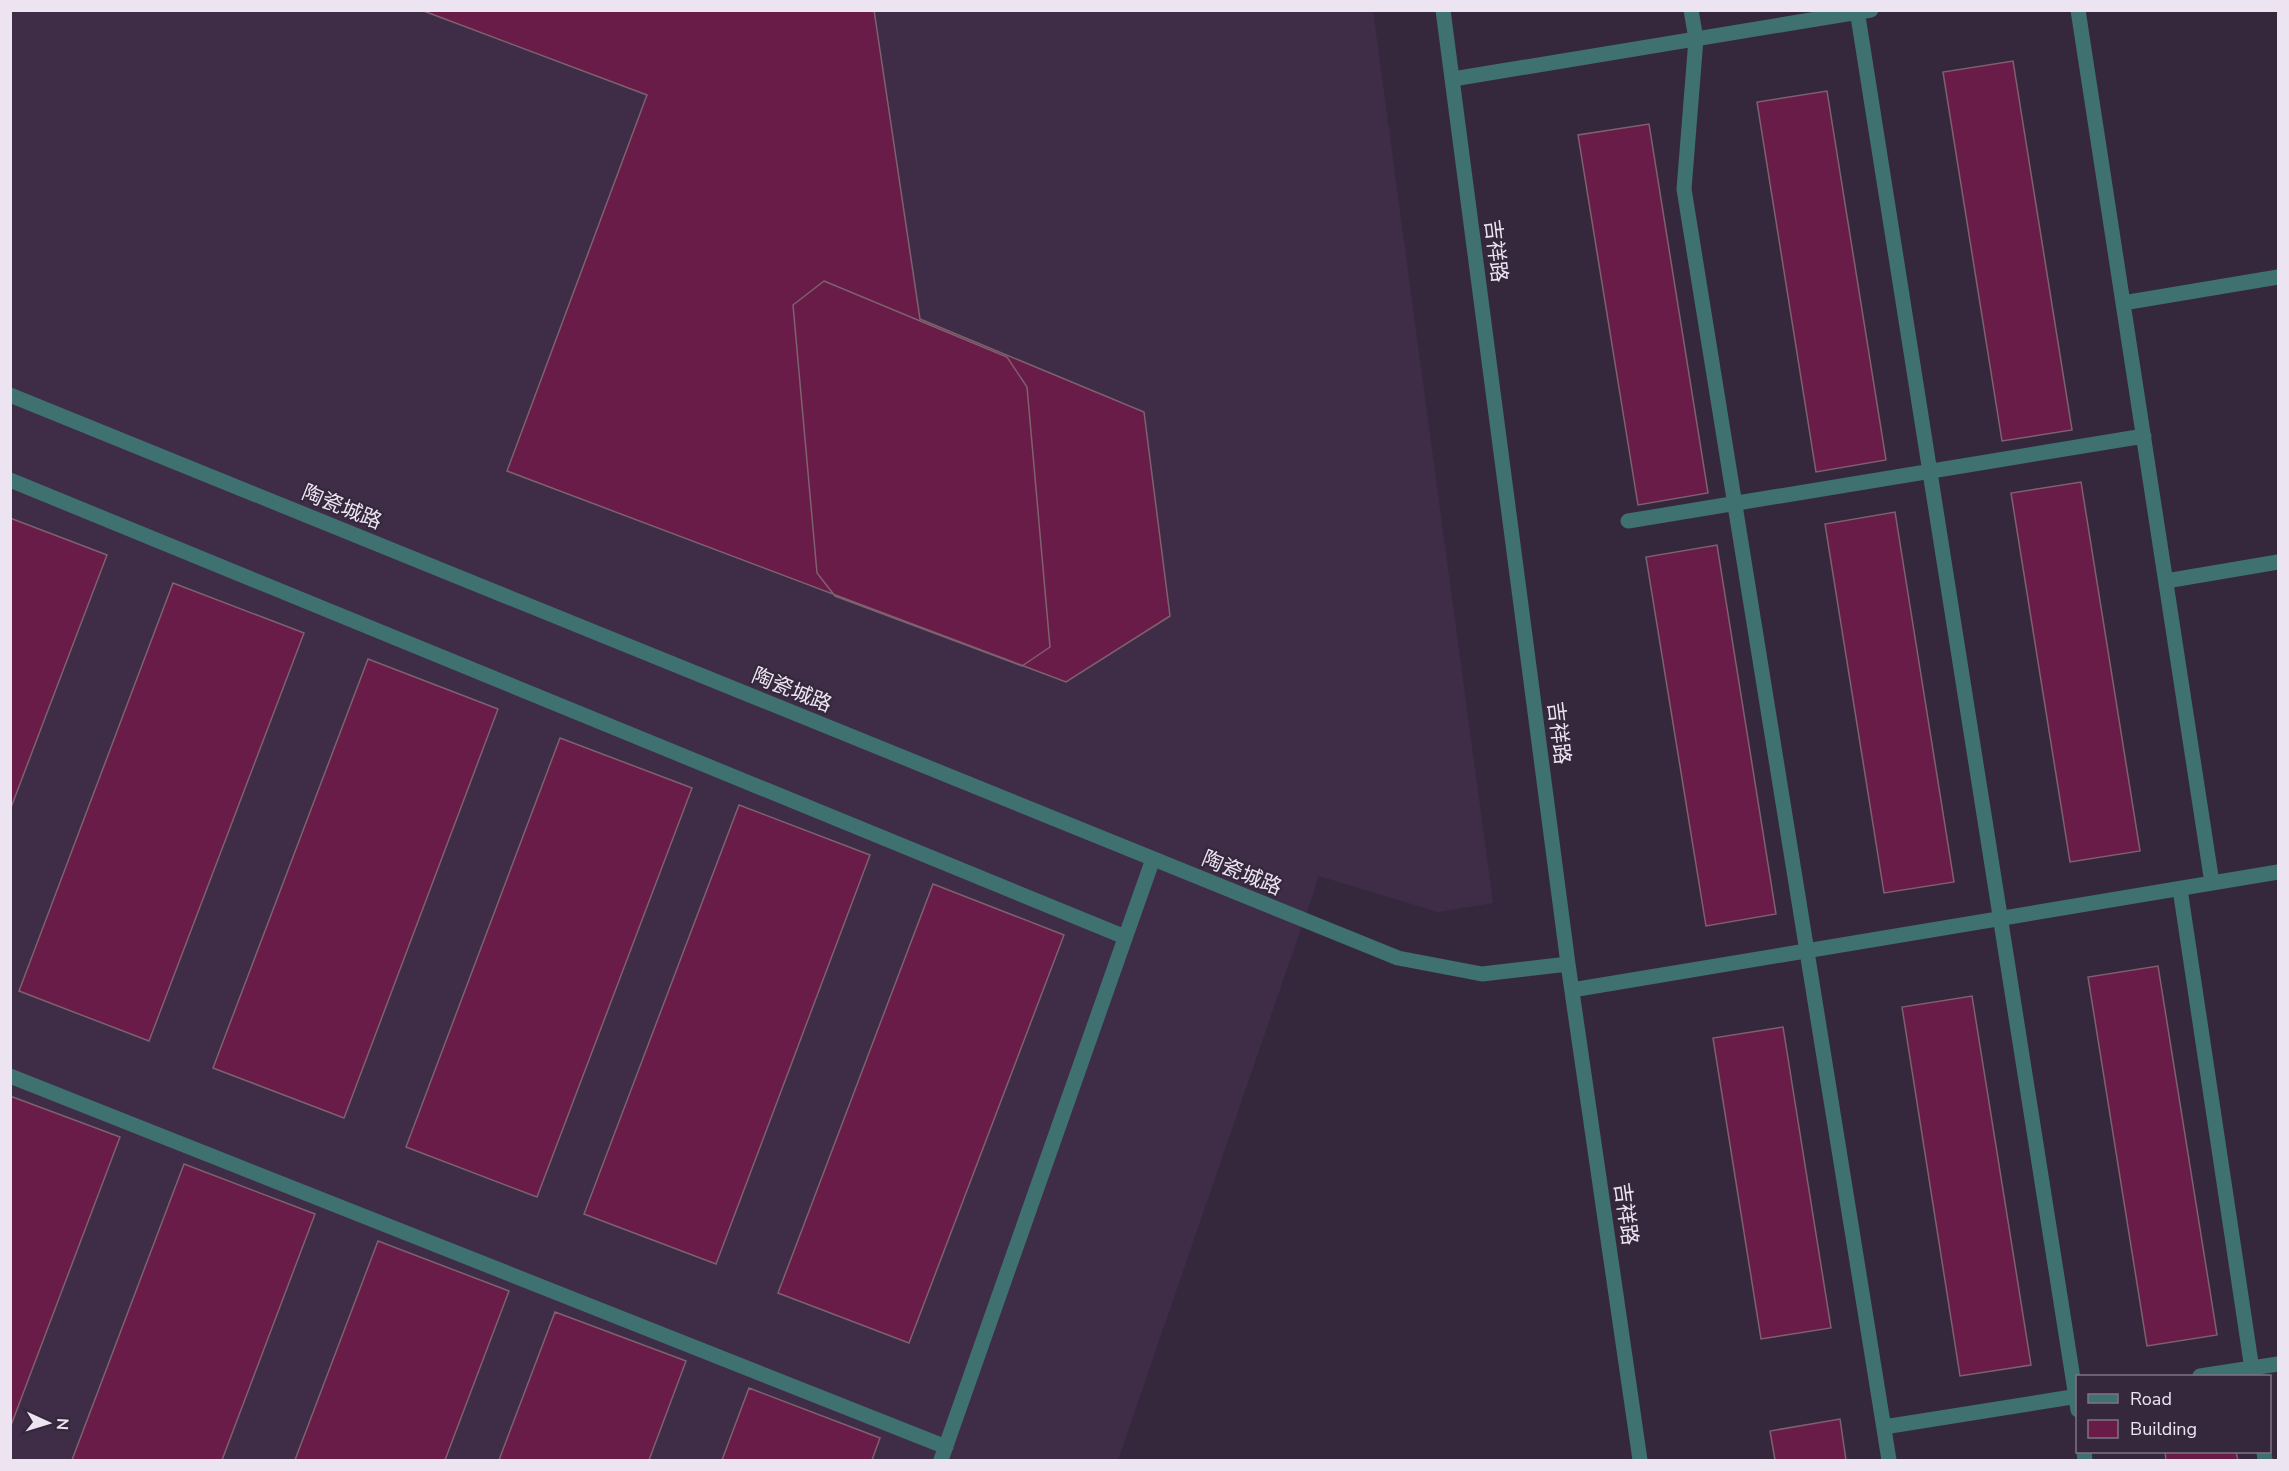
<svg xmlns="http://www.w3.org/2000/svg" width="2289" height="1471" font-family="'Nunito Sans','Noto Sans SC',sans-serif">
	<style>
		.built { fill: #3f2d48 }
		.building { fill: #6a1c49; stroke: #7d616e; stroke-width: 1.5 }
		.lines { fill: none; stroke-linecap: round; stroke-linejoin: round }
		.minor { stroke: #3e7170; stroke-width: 15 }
		.labels { text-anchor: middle; stroke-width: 4.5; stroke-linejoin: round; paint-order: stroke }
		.street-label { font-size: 21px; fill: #ede4f2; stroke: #35283c }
	</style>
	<rect width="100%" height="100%" fill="#35283c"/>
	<!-- built -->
	<path class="built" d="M10 11H1373L1493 903 1438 912 1319 876 1118 1460H11Z"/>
	<!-- building -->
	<path class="building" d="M421 10H874L920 319 1144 412 1170 616 1066 682 507 471 647 95Z
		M2013 61 2072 430 2002 441 1943 72Z
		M1827 91 1886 460 1816 472 1757 102Z
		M1649 124 1708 493 1638 505 1578 135Z
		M824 281 1007 357 1027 387 1050 647 1022 666 835 596 817 573 793 305Z
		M2081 482 2140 851 2070 862 2011 493Z
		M1895 512 1954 882 1884 893 1825 524Z
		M10 518 107 555 10 810Z
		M1717 545 1776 914 1706 926 1646 557Z
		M173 583 304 633 149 1041 19 991Z
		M368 659 498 709 344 1118 213 1068Z
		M560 738 692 788 537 1197 406 1147Z
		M739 805 870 855 716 1264 584 1214Z
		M933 884 1064 935 909 1343 778 1293Z
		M2158 966 2217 1335 2147 1346 2088 977Z
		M1972 996 2031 1365 1960 1376 1902 1007Z
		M1783 1027 1831 1328 1761 1339 1713 1038Z
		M10 1096 120 1137 10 1428Z
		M184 1164 315 1214 222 1460H72Z
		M378 1241 509 1291 445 1460H295Z
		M555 1312 686 1361 649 1460H499Z
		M749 1388 880 1438 872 1460H722Z
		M1840 1419 1846 1460H1775L1770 1431Z
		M2165 1452H2236L2238 1460H2166Z"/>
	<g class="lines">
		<!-- minor -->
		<path class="minor" d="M1443 10 1568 964 1640 1460
			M1691 10 1696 39 1684 189 1889 1460
			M1857 10 2078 1410
			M2078 10 2212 883
			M1453 79 1871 10
			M2123 303 2278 277
			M10 395 1398 958 1482 974 1568 964
			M10 480 1125 937
			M1628 521 2144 436
			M2166 581 2278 562
			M2180 889 2253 1376
			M1572 990 2278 872
			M10 1076 946 1447
			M2200 1376 2278 1364
			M1884 1427 2078 1396
			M2084 1452 2085 1460
			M2264 1452 2265 1460
			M941 1460 1153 859"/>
	</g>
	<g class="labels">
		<!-- street labels -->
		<g class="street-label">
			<text transform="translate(1496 251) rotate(83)" y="7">吉祥路</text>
			<text transform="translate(342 507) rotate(22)" y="7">陶瓷城路</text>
			<text transform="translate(792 690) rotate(22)" y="7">陶瓷城路</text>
			<text transform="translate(1559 733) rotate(83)" y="7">吉祥路</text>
			<text transform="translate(1242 873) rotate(22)" y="7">陶瓷城路</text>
			<text transform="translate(1626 1214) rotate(82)" y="7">吉祥路</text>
		</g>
	</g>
	<!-- border -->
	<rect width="2289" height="1471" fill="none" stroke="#ede4f2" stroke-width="24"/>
	<!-- legend -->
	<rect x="2076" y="1375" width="195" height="78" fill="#35283c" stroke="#7f7385" stroke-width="1.5"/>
	<rect x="2088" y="1394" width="30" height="9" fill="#3e7170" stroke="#7f7385" stroke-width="1.5"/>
	<text x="2130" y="1405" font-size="18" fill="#ede4f2">Road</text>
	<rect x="2088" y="1420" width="30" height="18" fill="#6a1c49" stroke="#7f7385" stroke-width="1.5"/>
	<text x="2130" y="1435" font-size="18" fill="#ede4f2">Building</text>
	<!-- north arrow -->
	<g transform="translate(48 1423) rotate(94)" stroke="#35283c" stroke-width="4.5" paint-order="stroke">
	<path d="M0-4.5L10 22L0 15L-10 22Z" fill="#ede4f2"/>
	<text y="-9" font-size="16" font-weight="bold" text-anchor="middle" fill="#ede4f2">N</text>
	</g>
</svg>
